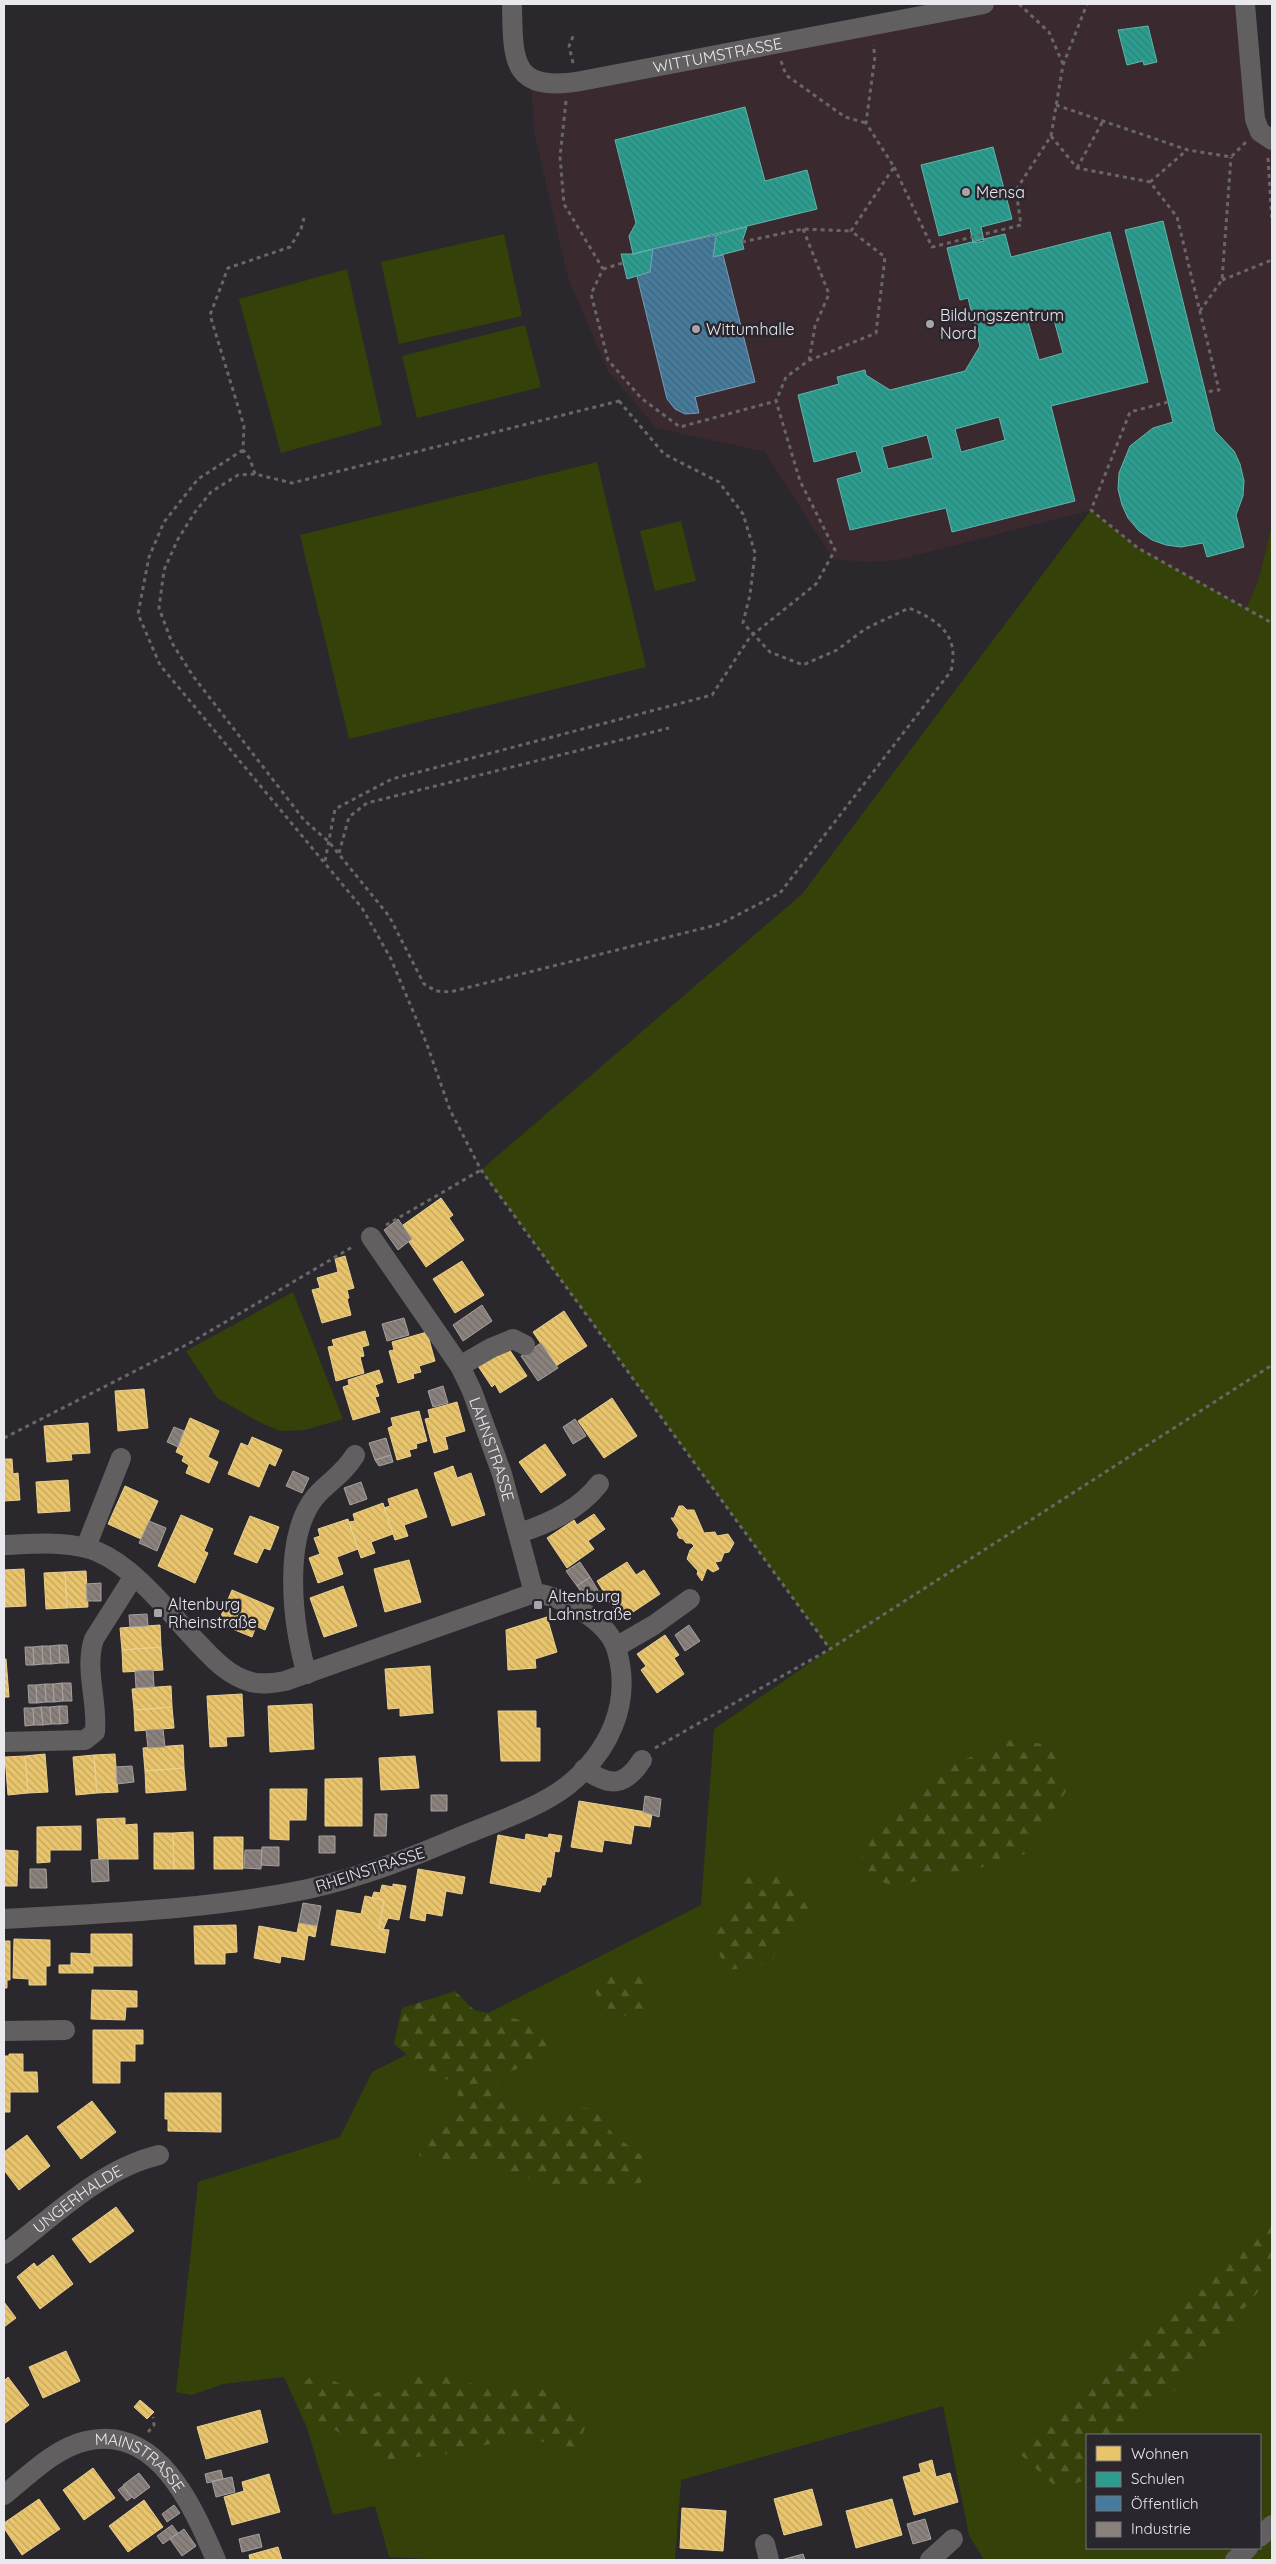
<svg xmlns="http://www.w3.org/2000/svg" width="1276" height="2564" font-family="Quicksand,sans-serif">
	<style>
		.education { fill: #3a292f }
		.grass { fill: #344109; fill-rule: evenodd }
		.forest { fill: url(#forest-firs) }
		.homes { fill: url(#homes-back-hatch); stroke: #e9cf91 }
		.schools { fill: url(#schools-back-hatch); stroke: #63b4ab; fill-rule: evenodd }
		.public { fill: url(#public-back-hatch); stroke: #769cb5 }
		.industry { fill: url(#industry-back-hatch); stroke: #a6a09e }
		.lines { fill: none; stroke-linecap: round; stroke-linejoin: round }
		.path { stroke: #686668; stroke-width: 3; stroke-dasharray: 4 4; stroke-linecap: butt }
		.minor { stroke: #615f5f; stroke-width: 20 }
		.poi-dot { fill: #a6a5a9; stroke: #29262e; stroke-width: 2 }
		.labels { text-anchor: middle; stroke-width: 5; stroke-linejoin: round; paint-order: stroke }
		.street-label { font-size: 16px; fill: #e9e8ed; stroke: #29262e }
		.poi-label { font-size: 16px; fill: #e9e8ed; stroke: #29262e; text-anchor: start }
	</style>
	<defs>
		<pattern id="forest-firs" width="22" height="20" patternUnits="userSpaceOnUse" patternTransform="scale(1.25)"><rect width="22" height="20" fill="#344109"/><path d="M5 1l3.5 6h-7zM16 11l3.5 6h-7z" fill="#515c2d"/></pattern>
		<pattern id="homes-back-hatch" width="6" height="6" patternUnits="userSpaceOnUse" patternTransform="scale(1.25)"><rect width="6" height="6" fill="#e9c46a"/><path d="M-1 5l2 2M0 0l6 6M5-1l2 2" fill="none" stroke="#c0a461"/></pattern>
		<pattern id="schools-back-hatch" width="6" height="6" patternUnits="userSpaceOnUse" patternTransform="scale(1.25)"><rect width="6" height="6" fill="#2a9d8f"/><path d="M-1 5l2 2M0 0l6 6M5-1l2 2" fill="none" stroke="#328379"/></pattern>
		<pattern id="public-back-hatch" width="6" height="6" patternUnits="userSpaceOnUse" patternTransform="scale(1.25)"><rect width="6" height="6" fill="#457b9d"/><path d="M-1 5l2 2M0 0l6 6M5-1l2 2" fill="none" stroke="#456376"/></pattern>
		<pattern id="industry-back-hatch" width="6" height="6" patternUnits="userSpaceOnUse" patternTransform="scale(1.25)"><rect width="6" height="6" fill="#8a817c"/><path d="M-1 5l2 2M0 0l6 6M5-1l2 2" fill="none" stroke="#726c69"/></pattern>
	</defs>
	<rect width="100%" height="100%" fill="#2a282c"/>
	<!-- education -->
	<path class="education" d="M984 4H1245L1255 119 1272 140V524L1258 582 1246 608 1138 548 1091 510 898 560 866 562 833 559 765 452 656 428 608 371 568 278 534 131 531 79 540 82Z"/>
	<!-- grass -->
	<path class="grass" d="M504 234 522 316 399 344 381 262Z
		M347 269 382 425 281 453 239 299Z
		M525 325 541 387 417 418 402 356Z
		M597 462 646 667 349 739 300 535Z
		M1091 510 1138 548 1246 608 1258 582 1272 524V2560H984L969 2535 943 2406 681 2480 675 2560H452L389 2557 375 2506 333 2515 307 2428 284 2377 223 2384 192 2395 176 2392 198 2182 340 2137 372 2072 701 1905 714 1729 830 1649 481 1170 802 894ZM1087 2435H1260V2548H1087Z
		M681 521 696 581 655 591 640 531Z
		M293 1292 343 1419 305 1430 281 1431 261 1423 217 1398 186 1351Z"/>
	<!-- forest -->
	<path class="forest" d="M1010 1740 1052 1745 1067 1790 1025 1854 963 1873 891 1886 859 1870 867 1838 942 1769Z
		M789 1874 816 1904 788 1927 770 1964 729 1970 708 1937 734 1913 744 1877Z
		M611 1969 649 1979 644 2010 611 2020 594 1990Z
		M455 1991 474 2010 530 2022 555 2047 534 2063 499 2075 496 2099 532 2111 593 2108 613 2134 642 2156 641 2183 557 2188 488 2164 434 2165 419 2155 425 2131 457 2115 458 2085 422 2067 394 2044 402 2008Z
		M1272 2211V2275L1177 2389 1128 2420 1123 2435H1087V2480L1057 2488 1021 2455 1144 2332Z
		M426 2371 484 2387 543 2386 588 2421 575 2451 521 2436 453 2453 390 2460 305 2414 296 2386 318 2373 367 2397Z"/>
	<!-- homes -->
	<path class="homes" d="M441 1198 453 1215 449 1218 464 1240 426 1267 409 1242 412 1239 403 1225Z
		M345 1256 354 1288 347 1290 349 1298 347 1299 351 1315 322 1323 312 1290 320 1288 317 1278 338 1272 335 1259Z
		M462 1261 484 1295 455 1313 433 1279Z
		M564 1311 587 1346 556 1366 533 1332Z
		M365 1331 369 1345 362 1347 364 1356 360 1357 364 1373 336 1381 328 1347 334 1346 332 1340Z
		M427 1332 435 1361 419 1366 421 1372 413 1374 414 1378 398 1383 389 1351 394 1350 392 1342Z
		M507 1346 527 1376 500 1393 495 1384 492 1387 478 1366Z
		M379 1370 383 1382 375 1385 379 1396 375 1397 380 1412 353 1420 343 1387 349 1385 348 1380Z
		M144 1389 148 1428 118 1431 115 1391Z
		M612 1398 637 1436 604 1458 578 1421Z
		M457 1402 465 1431 445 1437 448 1449 434 1453 425 1419 430 1418 428 1410Z
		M419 1411 427 1441 416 1444 417 1448 409 1450 411 1456 397 1460 388 1428 393 1426 391 1418Z
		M190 1418 219 1431 208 1457 218 1462 209 1483 186 1473 189 1465 182 1461 184 1456 176 1452Z
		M88 1423 90 1453 71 1454 72 1460 47 1462 44 1426Z
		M252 1437 282 1450 275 1466 269 1463 259 1487 228 1474 241 1443 248 1446Z
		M545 1444 566 1475 541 1493 519 1462Z
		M4 1459H12L13 1474 18 1473 20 1500 4 1501Z
		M453 1466 457 1478 471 1473 485 1515 452 1526 434 1473Z
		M68 1480 70 1511 38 1513 36 1482Z
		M125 1486 158 1501 141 1539 108 1524Z
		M417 1489 427 1517 404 1525 408 1536 395 1540 384 1508 390 1506 388 1499Z
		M383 1503 393 1534 371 1542 375 1553 361 1558 349 1522 355 1521 353 1514Z
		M679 1506H683L687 1510H694L704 1533 715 1532 717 1536 728 1534 734 1543 729 1552 724 1553 721 1561 715 1562 719 1569 713 1572 707 1568 702 1581 697 1574 698 1571 687 1559 690 1550 694 1546 691 1543H686L683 1539 679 1538 677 1534 679 1530 671 1518H674Z
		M594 1514 605 1529 588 1541 594 1549 567 1568 547 1538 574 1520 577 1525Z
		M181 1515 213 1529 204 1551 208 1553 195 1583 158 1566Z
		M250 1516 279 1527 270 1550 264 1548 257 1563 234 1554Z
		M348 1519 358 1549 337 1557 343 1574 318 1583 309 1558 320 1554 314 1538 320 1536 318 1529Z
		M409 1560 421 1602 385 1612 374 1569Z
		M627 1562 636 1575 644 1570 660 1594 621 1620 597 1581Z
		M24 1569 26 1606 5 1607 4 1570Z
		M4 1570 5 1607H4Z
		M86 1571 88 1607 67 1608 65 1572Z
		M65 1572 67 1608 46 1609 44 1573Z
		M343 1586 357 1626 324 1637 310 1598Z
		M232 1590 274 1608 265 1630 256 1626 252 1637 218 1623Z
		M547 1617 557 1652 535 1659 536 1668 508 1670 506 1630Z
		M160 1625 161 1647 122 1650 120 1628Z
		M665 1635 679 1655 674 1658 684 1674 657 1693 641 1670 646 1666 637 1654Z
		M161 1647 163 1670 123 1672 122 1650Z
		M4 1659H6L9 1697H4Z
		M430 1666 433 1713 400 1716V1708L388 1709 385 1669Z
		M171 1686 172 1707 134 1710 132 1689Z
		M242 1694 244 1736 226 1737 227 1746 210 1747 207 1696Z
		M312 1704 314 1749 270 1752 268 1706Z
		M172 1707 174 1728 135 1731 134 1710Z
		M498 1711H536V1728H540V1761H501Z
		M183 1745 184 1768 145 1771 143 1748Z
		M45 1754 48 1792 28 1793 25 1756Z
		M115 1754 118 1792 97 1793 94 1755Z
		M94 1755 97 1793 76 1795 73 1757Z
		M25 1756 28 1793 8 1795 5 1757Z
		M415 1756 419 1788 381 1790 379 1758Z
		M184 1768 186 1790 146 1793 145 1771Z
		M362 1778V1826H325V1779Z
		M270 1789H307L306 1820H289V1840L270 1839Z
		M579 1801 652 1813 650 1827 634 1825 631 1844 604 1840 602 1852 571 1847Z
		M125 1818V1825L137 1824 138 1859H99L97 1819Z
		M81 1826V1850H50V1862L37 1863V1827Z
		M193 1832 194 1869H174L173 1833Z
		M154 1833H173L174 1869H154Z
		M526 1834 548 1838 549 1834 562 1836 559 1852 555 1851 551 1877H547L545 1885H542L540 1892 490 1883 498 1835 525 1840Z
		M214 1837H243V1869H214Z
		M4 1850 18 1851 17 1886H4Z
		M418 1869 465 1877 462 1894 446 1891 442 1916 426 1913 425 1921 410 1918Z
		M393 1884 406 1886 399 1920 388 1918 383 1930 379 1929 384 1900 372 1898 374 1892 380 1893 382 1885 393 1887Z
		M365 1896 384 1900 379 1929 389 1930 385 1953 331 1945 337 1910 361 1914Z
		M299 1923 317 1926 315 1937 308 1935 304 1960 281 1956 280 1963 254 1958 259 1926 297 1933Z
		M236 1925 237 1952 225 1953V1964H195L194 1926Z
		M91 1934H132V1966H93V1973H59V1965H71V1953L91 1954Z
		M14 1939 50 1940V1966H46V1985H29V1979L13 1978Z
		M4 1941H10V1980H7V1988H4Z
		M92 1990 137 1991V2007H126L125 2020 91 2019Z
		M93 2030H143V2044H135V2061H120V2083H93Z
		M9 2054H23V2072H37L38 2092H10V2112H4V2056H9Z
		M165 2093H221V2132L168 2131V2119H165Z
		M92 2101 116 2132 81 2159 57 2127Z
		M27 2135 50 2166 19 2190 4 2170V2152Z
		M116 2207 134 2231 90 2263 72 2239Z
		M53 2255 73 2284 40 2309 17 2277 34 2263 37 2267Z
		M4 2302 16 2318 4 2327Z
		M66 2351 80 2381 43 2398 29 2367Z
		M8 2377 29 2405 4 2424V2381Z
		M140 2400 154 2412 147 2419 134 2407Z
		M260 2410 268 2442 206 2459 197 2427Z
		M932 2460 936 2477 950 2473 958 2502 914 2515 903 2477 921 2472 919 2464Z
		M93 2468 115 2498 84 2520 63 2490Z
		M269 2474 280 2512 232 2525 224 2497 244 2491 242 2482Z
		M812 2489 822 2525 784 2535 774 2499Z
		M39 2499 60 2529 22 2555 4 2528V2523Z
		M892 2499 902 2535 856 2548 846 2511Z
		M144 2500 163 2527 128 2552 109 2526Z
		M682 2508 726 2511 723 2551 680 2548Z
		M278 2547 282 2560H250L249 2555Z"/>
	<!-- schools -->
	<path class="schools" d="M1148 26 1157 62 1144 65 1143 61 1127 65 1118 30Z
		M745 107 765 181 807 170 817 209 633 254 629 236 636 223 615 140Z
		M993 147 1012 219 981 227 984 241 973 243 970 228 939 236 921 165Z
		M1163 221 1215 431 1234 451 1240 464 1244 481 1243 496 1236 515 1244 547 1207 557 1203 543 1181 547 1166 545 1152 540 1139 531 1128 518 1122 505 1118 489 1119 473 1130 446 1153 428 1173 422 1125 230Z
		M747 227 742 242 744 249 713 257 716 235Z
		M1110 232 1148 382 1051 406 1075 501 952 532 946 508 850 530 837 479 862 472 856 451 814 462 798 395 839 384 837 377 865 370 866 375 890 390 965 371 980 346 968 298 960 300 947 248 1005 234 1011 257ZM1051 309 1063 353 1039 360 1026 315ZM999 417 1005 440 961 452 955 429ZM927 435 933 458 888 469 882 447Z
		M653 249 650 272 627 279 621 254H633Z"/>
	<!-- public -->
	<path class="public" d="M716 235 713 257 723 255 755 382 695 397 699 413 685 414 675 409 667 399 637 276 650 272 653 249Z"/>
	<!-- industry -->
	<path class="industry" d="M398 1219 412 1239 398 1250 384 1230Z
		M482 1305 492 1321 463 1341 453 1325Z
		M404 1318 409 1335 387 1341 382 1324Z
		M541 1343 558 1368 538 1381 521 1356Z
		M443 1386 448 1403 433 1407 428 1391Z
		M575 1419 586 1436 573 1444 563 1427Z
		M174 1427 184 1431 178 1447 167 1442Z
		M386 1438 391 1455 375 1460 369 1443Z
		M391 1455 393 1462 379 1466 375 1460Z
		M293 1471 309 1478 302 1493 286 1486Z
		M361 1482 367 1499 350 1505 344 1488Z
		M149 1521 166 1528 157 1551 139 1543Z
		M580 1562 590 1577 577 1586 566 1571Z
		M590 1577 599 1592 587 1600 577 1586Z
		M101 1583V1601H87L86 1584Z
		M147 1614 148 1626 130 1627 129 1615Z
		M689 1625 700 1641 685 1651 675 1635Z
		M59 1645H67L69 1663H60Z
		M59 1645 60 1663 51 1664 50 1646Z
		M42 1646H50L51 1664H43Z
		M42 1646 43 1664 34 1665 33 1647Z
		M25 1647H33L34 1665H26Z
		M153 1670 154 1687 136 1688 135 1671Z
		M62 1683H71L72 1701H63Z
		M62 1683 63 1701 54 1702 53 1684Z
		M45 1684 46 1702 37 1703 36 1685Z
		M45 1684H53L54 1702H46Z
		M28 1685H36L37 1703H29Z
		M59 1706H67L68 1723 60 1724Z
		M59 1706 60 1724H51L50 1707Z
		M41 1707 43 1725H34L33 1708Z
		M41 1707H50L51 1724 43 1725Z
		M24 1708H33L34 1725 25 1726Z
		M163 1729 165 1747 148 1748 146 1730Z
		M132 1766 134 1782 117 1784 116 1767Z
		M431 1795H447V1811H431Z
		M645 1796 661 1799 659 1817 643 1812Z
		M375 1814H387L386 1836H374Z
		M319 1836H335V1853H319Z
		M262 1847H279V1866L261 1865Z
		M245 1850H262L261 1869 244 1868Z
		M108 1859 109 1881 92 1882 91 1860Z
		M30 1869H46L47 1888H30Z
		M303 1903 321 1906 317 1926 299 1923Z
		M221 2470 223 2479 207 2483 205 2474Z
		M139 2473 150 2487 134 2499 123 2485Z
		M232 2477 235 2492 216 2497 212 2481Z
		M123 2486 132 2497 127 2501 118 2490Z
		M174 2505 180 2513 167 2522 162 2514Z
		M925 2519 931 2539 913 2544 907 2524Z
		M172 2525 178 2533 163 2544 157 2536Z
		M184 2529 196 2546 182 2556 170 2539Z
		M259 2534 262 2547 242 2552 239 2539Z
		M803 2554 805 2560H781Z"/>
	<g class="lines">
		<!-- path -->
		<path class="path" d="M1019 4 1049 32 1063 64
			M781 61 786 75 845 117 866 123
			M573 63 569 46 574 34
			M566 101 560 157 564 204 603 269 591 294 608 360 641 398 680 427 776 401
			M1056 105 1188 150 1231 157 1246 142
			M1051 136 1077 168 1150 182 1177 217 1219 390 1205 392
			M1268 158 1272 223
			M894 167 932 247 1021 225 1016 190 1051 136 1063 65 1087 4
			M1077 168 1103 121
			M1150 182 1187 150
			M803 229 829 294 815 326 809 361
			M742 242 803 229 851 231
			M603 269 623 263
			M1222 280 1272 260
			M1200 311 1222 280 1231 157
			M619 401 664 454 719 482 743 514 755 553 750 595 743 623 770 652 803 665 837 650 865 629 909 608C938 620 960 635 951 671L780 893 720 924 450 992 436 991 424 984 389 916 329 842 304 820 193 676 172 643 159 608 164 570 178 539 195 512 211 492 238 475 255 474 292 483Z
			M1168 402 1130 412 1091 510 1138 548 1272 623
			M243 450 198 479 164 522 149 557 138 614 160 665 362 908 391 959 426 1042 450 1110 481 1170 830 1649
			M255 474 250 459 243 450 244 426 210 315 228 268 290 247 301 229 304 218
			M339 853 349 817 367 803 669 728
			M325 861 335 809 392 779 712 695 750 637 816 584 835 550 800 481 776 401 786 377 808 361 876 333 885 257 851 231 894 167 866 123 875 56 873 45
			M386 1225 481 1170
			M4 1438 188 1344 354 1246
			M655 1748 830 1649 1272 1365
			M148 2432 154 2425 153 2417"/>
		<!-- minor -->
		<g class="minor">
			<path id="s1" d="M512 4C513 61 511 93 581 81L984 4"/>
			<path d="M1245 4 1255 119 1260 132 1272 140"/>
			<path id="s2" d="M371 1237 460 1366 472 1391 502 1474 534 1593"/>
			<path d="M460 1366 491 1348 513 1339 525 1345"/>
			<path d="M519 1533C548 1524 580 1509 599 1484"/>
			<path d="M4 1545C33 1544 71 1540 98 1552 136 1568 171 1615 199 1644 214 1660 229 1676 251 1682 262 1685 274 1683 285 1681L534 1593C563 1596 609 1621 617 1651 632 1704 609 1752 567 1786 540 1807 496 1822 464 1835 413 1857 362 1877 308 1889 208 1910 105 1913 4 1919"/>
			<path d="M86 1547 121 1458"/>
			<path d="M616 1647 654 1625 690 1599"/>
			<path d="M307 1674C292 1627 282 1536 316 1496 329 1481 343 1475 355 1455"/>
			<path d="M4 1742 85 1740 95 1732C98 1701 84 1669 94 1639L134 1576"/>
			<path d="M584 1769C610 1786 624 1788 642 1760"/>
			<path d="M4 2031 65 2030"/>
			<path id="s3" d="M4 2254C52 2218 100 2169 159 2155"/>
			<path id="s4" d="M4 2495C28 2476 55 2448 86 2441 158 2424 193 2507 216 2560"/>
			<path d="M1260 2537 1272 2525"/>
			<path d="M765 2544 769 2560"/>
			<path d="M930 2560 953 2539"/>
			<path d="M1235 2560 1248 2548"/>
		</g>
	</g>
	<!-- markers -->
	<g class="poi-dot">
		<circle cx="966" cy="192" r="5"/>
		<circle cx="930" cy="324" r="5"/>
		<circle cx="696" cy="329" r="5"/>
		<rect x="533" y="1600" width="10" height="10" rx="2.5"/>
		<rect x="153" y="1608" width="10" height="10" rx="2.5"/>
	</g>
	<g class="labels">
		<!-- street labels -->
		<g class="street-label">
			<text dy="6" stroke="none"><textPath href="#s1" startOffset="270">WITTUMSTRASSE</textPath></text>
			<text dy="6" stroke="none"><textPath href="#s2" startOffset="246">LAHNSTRASSE</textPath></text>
			<text transform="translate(370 1869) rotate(-18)" y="6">RHEINSTRASSE</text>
			<text dy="6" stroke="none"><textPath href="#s3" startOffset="92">UNGERHALDE</textPath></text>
			<text dy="6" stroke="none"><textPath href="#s4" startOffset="161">MAINSTRASSE</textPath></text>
		</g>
		<!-- poi labels -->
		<g class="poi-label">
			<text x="976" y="198">Mensa</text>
			<text x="940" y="321">Bildungszentrum<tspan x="940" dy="18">Nord</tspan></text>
			<text x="706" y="335">Wittumhalle</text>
			<text x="548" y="1602">Altenburg<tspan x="548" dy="18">Lahnstraße</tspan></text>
			<text x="168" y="1610">Altenburg<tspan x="168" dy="18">Rheinstraße</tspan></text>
		</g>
	</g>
	<!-- border -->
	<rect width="1276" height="2564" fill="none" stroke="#e9e8ed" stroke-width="10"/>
	<!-- legend -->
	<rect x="1086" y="2434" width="175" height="115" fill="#29262e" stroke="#76747a"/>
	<rect x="1096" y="2446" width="25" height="15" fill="#e9c46a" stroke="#76747a"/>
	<text x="1131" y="2459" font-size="15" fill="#e9e8ed">Wohnen</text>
	<rect x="1096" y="2472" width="25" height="15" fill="#2a9d8f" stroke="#76747a"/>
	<text x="1131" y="2484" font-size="15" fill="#e9e8ed">Schulen</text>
	<rect x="1096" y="2496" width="25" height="15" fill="#457b9d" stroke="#76747a"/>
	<text x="1131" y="2509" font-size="15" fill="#e9e8ed">Öffentlich</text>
	<rect x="1096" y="2522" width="25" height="15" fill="#8a817c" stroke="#76747a"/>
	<text x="1131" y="2534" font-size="15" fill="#e9e8ed">Industrie</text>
</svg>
